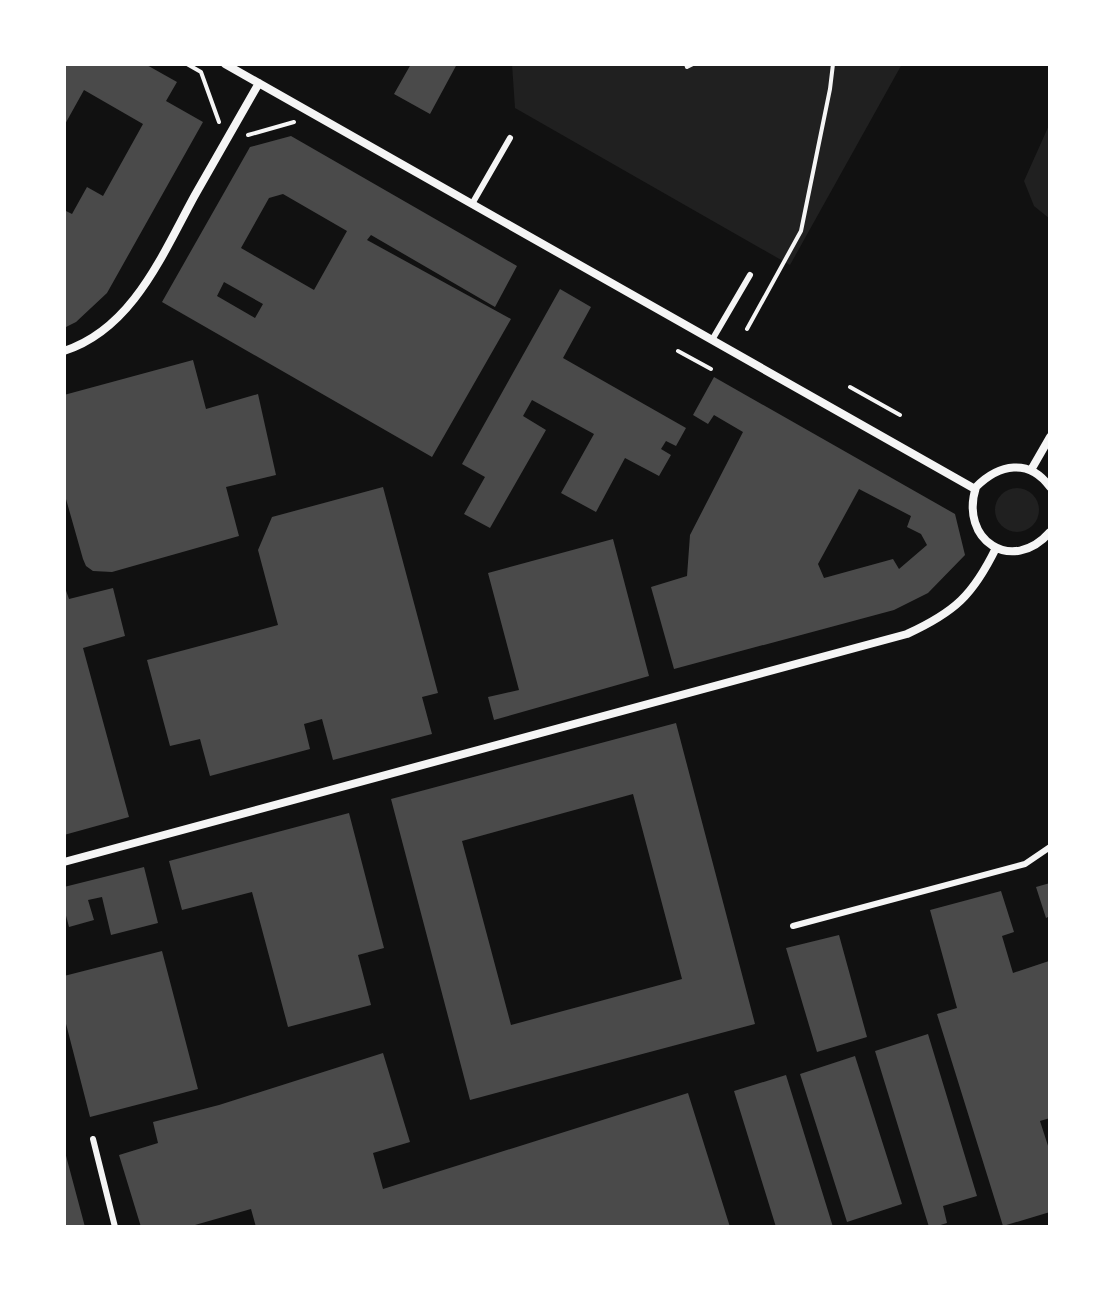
<svg xmlns="http://www.w3.org/2000/svg" width="1114" height="1291" font-family="Barlow,sans-serif">
	<style>
		.green { fill: #202020 }
		.building { fill: #4a4a4a; fill-rule: evenodd }
		.lines { fill: none; stroke-linecap: round; stroke-linejoin: round }
		.path { stroke: #f5f5f5; stroke-width: 4 }
		.service { stroke: #f5f5f5; stroke-width: 6 }
		.minor { stroke: #f5f5f5; stroke-width: 8 }
	</style>
	<rect width="100%" height="100%" fill="#111"/>
	<!-- green -->
	<path class="green" d="M512 64H902L790 265 515 108Z
		M1050 123V219L1034 206 1024 181Z
		M995 510a22 22 0 1 1 44 0a22 22 0 1 1-44 0Z"/>
	<!-- building -->
	<path class="building" d="M64 64H145L177 82 166 101 203 122 107 293 76 322 64 328V210L72 214 87 187 103 196 143 124 84 90 64 126Z
		M411 64H457L430 114 394 94Z
		M291 136 517 266 495 307 371 235 367 240 511 319 432 457 162 302 250 147ZM283 194 347 231 314 290 241 248 269 198ZM224 282 263 304 255 318 217 296Z
		M560 289 591 307 563 358 686 428 676 446 666 441 661 449 671 455 659 476 625 458 596 512 561 493 594 434 532 400 523 416 546 430 490 528 464 514 485 477 462 464Z
		M193 360 206 409 258 394 276 475 226 487 239 536 112 572 93 571 86 566 83 559 64 492V395Z
		M714 377 955 514 965 555 928 593 894 610 674 669 651 587 687 576 690 535 743 432 714 415 708 424 693 415ZM859 489 911 516 907 527 921 534 927 545 899 569 893 559 824 578 818 564Z
		M383 487 438 693 422 697 432 734 333 760 322 719 304 724 310 749 210 776 200 739 170 746 147 660 278 625 258 550 272 517Z
		M613 539 649 676 494 720 488 697 519 690 488 573Z
		M64 585 69 599 113 588 125 636 83 648 129 817 64 835Z
		M676 723 755 1024 470 1100 391 799ZM633 794 682 979 511 1025 462 841Z
		M349 813 384 948 358 955 371 1005 288 1027 252 892 182 910 169 861Z
		M144 867 158 923 111 935 102 897 88 900 94 920 69 927 64 908V887Z
		M1050 883V916L1046 918 1036 887Z
		M1001 891 1014 932 1002 936 1013 973 1049 961 1050 964V1118L1040 1121 1050 1152V1212L1003 1226 937 1014 957 1008 930 910Z
		M839 935 867 1037 817 1052 786 948Z
		M162 951 198 1089 90 1117 64 1016V976Z
		M928 1034 977 1196 943 1206 947 1223 934 1227H929L875 1051Z
		M383 1053 410 1142 373 1153 383 1189 688 1093 730 1227H256L251 1209 188 1227H141L119 1155 158 1143 153 1122 219 1105Z
		M855 1056 902 1204 847 1222 800 1074Z
		M786 1075 833 1227H776L734 1091Z
		M64 1152H65L85 1227H64Z"/>
	<g class="lines">
		<!-- path -->
		<path class="path" d="M187 64 201 72 219 122
			M686 64 687 67 693 64
			M248 135 294 122
			M747 329 801 231 830 89 833 64
			M678 351 711 369
			M850 387 900 415"/>
		<!-- service -->
		<path class="service" d="M472 204 510 138
			M712 340 750 275
			M793 926 1025 864 1050 847
			M93 1139 115 1227"/>
		<!-- minor -->
		<path class="minor" d="M225 64 975 489
			M64 351C133 329 163 253 195 195 216 158 237 121 259 83
			M1031 470 1050 437
			M1050 487C1029 458 999 464 976 487 959 540 1012 575 1050 532
			M64 862 907 634C955 612 973 595 996 548"/>
	</g>
	<!-- border -->
	<rect width="1114" height="1291" fill="none" stroke="#ffffff" stroke-width="132"/>
</svg>
